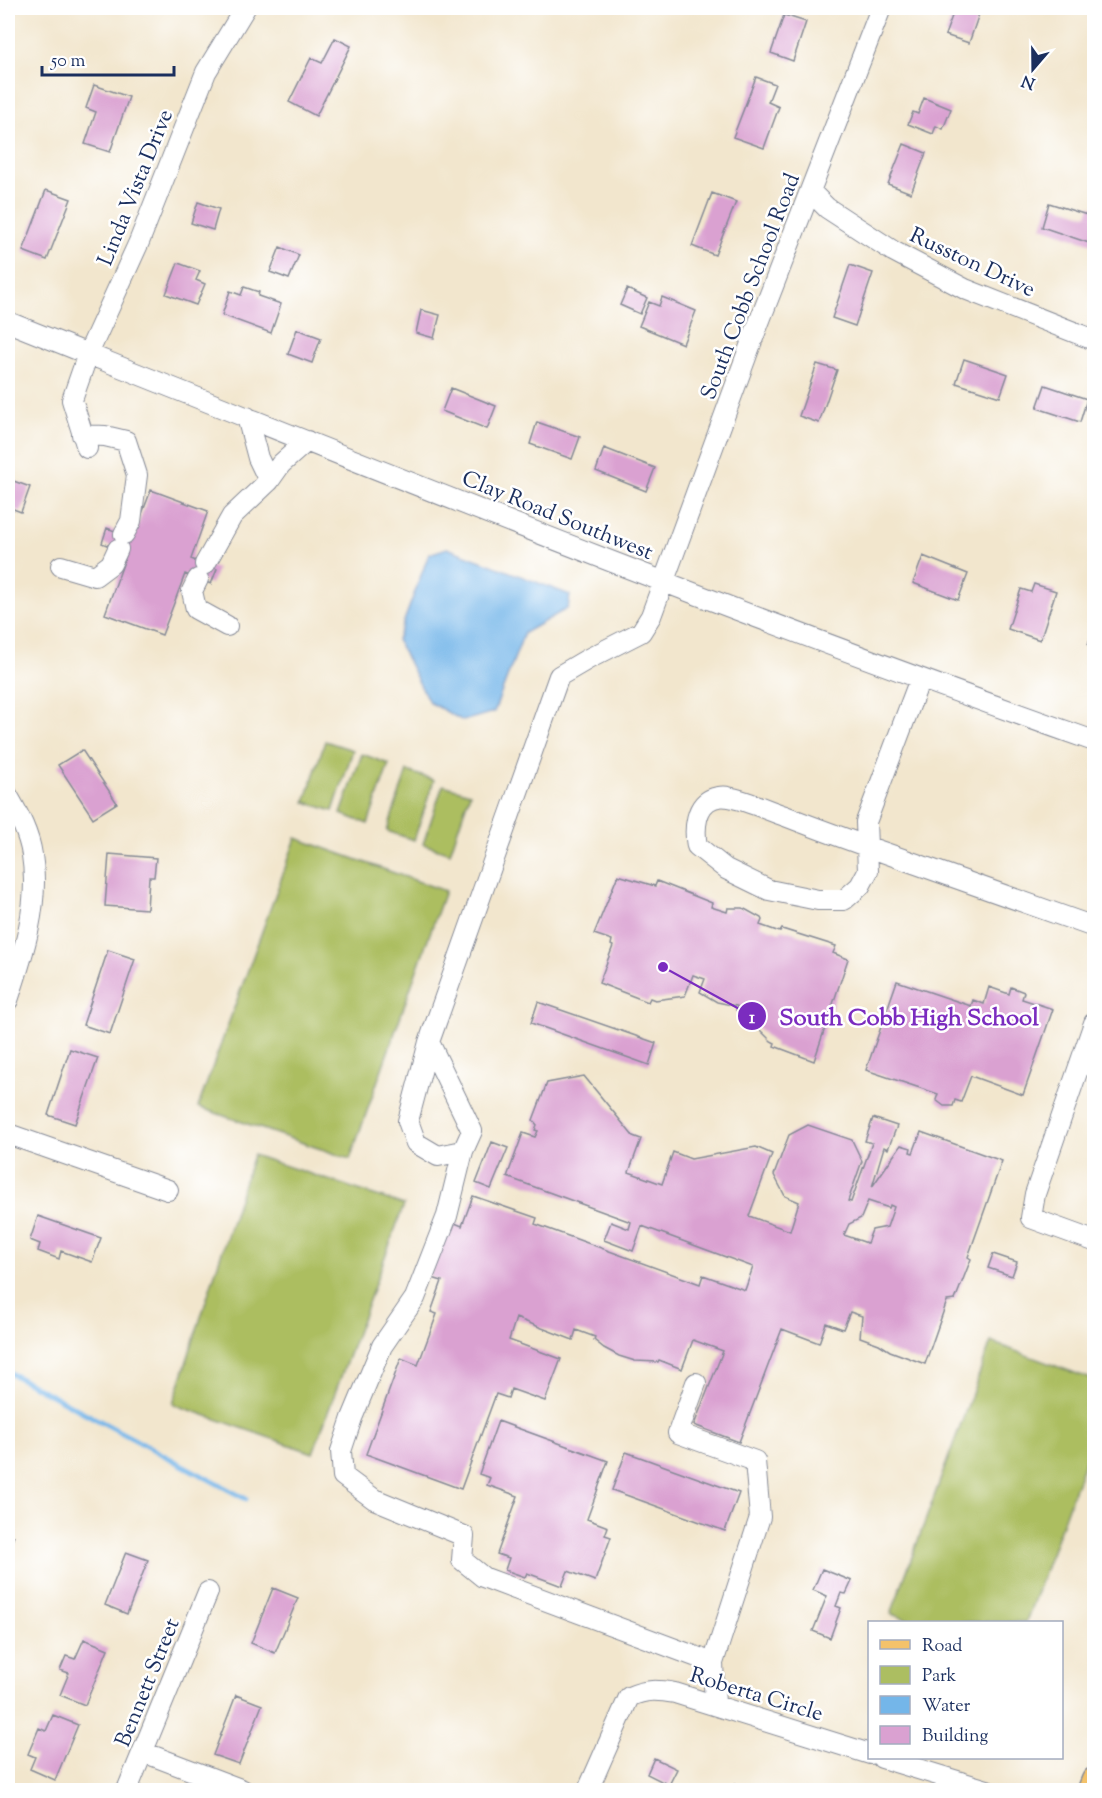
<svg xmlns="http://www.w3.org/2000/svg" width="1102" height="1798" font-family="'Sorts Mill Goudy',serif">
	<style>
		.green { fill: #acbe61; stroke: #647660; stroke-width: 1.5 }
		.water { fill: #74b6e9; stroke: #4872a4; stroke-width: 1.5 }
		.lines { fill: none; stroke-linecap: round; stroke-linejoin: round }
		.stream { stroke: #74b6e9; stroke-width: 5 }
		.building { fill: #daa1d1; fill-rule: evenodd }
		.minor-casing { stroke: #868a96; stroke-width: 22 }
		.major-casing { stroke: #868a96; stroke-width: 27 }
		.minor { stroke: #fff; stroke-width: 20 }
		.major { stroke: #f4c26a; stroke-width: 24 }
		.labels { text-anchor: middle; stroke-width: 5; stroke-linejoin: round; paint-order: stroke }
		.street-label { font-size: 22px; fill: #1b2f5e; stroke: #fff }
		.leader { fill: none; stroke: #7b2cbf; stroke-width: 2 }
		.callout-dot { fill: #7b2cbf; stroke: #fff; stroke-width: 2 }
		.mark-label { font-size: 18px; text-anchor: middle; font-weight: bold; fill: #fff }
		.callout-label { font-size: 24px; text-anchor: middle; font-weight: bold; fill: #7b2cbf; stroke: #fff; stroke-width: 5; stroke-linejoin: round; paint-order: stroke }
	</style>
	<rect width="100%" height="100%" fill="#fff"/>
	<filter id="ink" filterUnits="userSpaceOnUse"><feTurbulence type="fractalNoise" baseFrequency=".0167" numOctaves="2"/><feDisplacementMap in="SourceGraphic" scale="12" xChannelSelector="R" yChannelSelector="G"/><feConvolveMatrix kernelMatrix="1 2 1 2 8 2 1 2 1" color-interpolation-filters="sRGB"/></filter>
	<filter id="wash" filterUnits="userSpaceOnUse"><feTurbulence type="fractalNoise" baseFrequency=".008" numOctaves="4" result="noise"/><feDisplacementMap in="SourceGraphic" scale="24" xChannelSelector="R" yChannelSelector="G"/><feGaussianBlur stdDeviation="1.35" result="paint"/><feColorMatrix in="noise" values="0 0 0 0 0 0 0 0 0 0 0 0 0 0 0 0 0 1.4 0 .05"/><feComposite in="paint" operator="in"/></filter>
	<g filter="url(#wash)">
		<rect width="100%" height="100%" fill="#f2e6cd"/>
		<!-- green -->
		<path class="green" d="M325 741 353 750 333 811 305 802Z
			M362 754 389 764 368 824 341 814Z
			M407 771 434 780 414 840 387 831Z
			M443 785 470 793 450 853 423 844Z
			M296 838 445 891 350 1159 198 1107Z
			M253 1155 404 1205 313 1453 173 1404Z
			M991 1342 1094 1380V1436L1026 1622H915L891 1614Z"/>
		<!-- water -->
		<path class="water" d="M447 548 570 595 568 608 524 633 494 712 463 721 429 702 397 640 429 554Z"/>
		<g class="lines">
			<!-- stream -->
			<path class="stream" d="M8 1372 246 1499"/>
		</g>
		<g id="blocks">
			<!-- building -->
			<path class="building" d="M955 8H981L969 43 945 35Z
				M784 15 806 22 793 61 771 53Z
				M335 38 351 46 316 116 289 102 311 58 322 63Z
				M756 77 775 84 768 102 779 107 764 148 733 137Z
				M94 85 129 97 110 152 85 144 96 112 86 108Z
				M924 98 951 109 943 129 936 126 933 134 908 124 913 112 918 114Z
				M904 144 926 153 911 193 888 184Z
				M46 190 71 199 47 260 23 251Z
				M712 193 736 202 715 255 692 246Z
				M198 202 219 209 213 230 191 223Z
				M1049 203 1087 215 1090 206 1094 207V236L1092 244 1042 227Z
				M280 247 299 255 289 279 270 272Z
				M178 263 200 271 196 280 205 284 196 305 166 294Z
				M850 265 873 273 855 326 832 318Z
				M244 287 259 292 258 296 281 304 271 333 222 315 230 291 241 295Z
				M627 289 647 298 640 314 620 305Z
				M662 297 696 311 683 344 639 326 649 302 659 306Z
				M421 310 440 315 434 338 416 333Z
				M297 329 321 338 312 363 288 354Z
				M964 359 1008 374 1000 397 956 383Z
				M817 364 837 370 819 423 799 416Z
				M1045 385 1087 399 1080 422 1037 408Z
				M451 388 496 406 487 429 442 411Z
				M537 422 580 437 572 459 530 444Z
				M604 448 655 468 646 491 596 471Z
				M8 479 30 487 21 512 8 507Z
				M151 490 208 511 191 559 217 569 211 584 185 574 162 635 105 614 127 553 102 543 107 528 133 538Z
				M923 556 968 574 958 600 913 583Z
				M1034 584 1056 591 1040 640 1008 629 1021 589 1031 592Z
				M1092 631 1094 632V648L1088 645Z
				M82 750 117 803 93 818 58 765Z
				M109 854 156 858 154 877H149L147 909 105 906Z
				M618 875 655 886 657 881 712 903 711 907 727 912 728 908H743L761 918 762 920 760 925 780 932 782 929 836 946 833 953 848 959 814 1061 774 1046 775 1043 771 1041 749 1019 750 1015 736 1010 737 1006 717 1002 700 992 705 979 693 975 685 996 655 1000 650 998 648 1002 599 983 613 946 611 945 612 940 594 934Z
				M108 950 135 959 110 1034 83 1025Z
				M897 981 971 1006 973 1000 984 1004 989 987 1009 994 1011 987 1024 992 1022 999 1053 1009 1023 1095 971 1076 961 1102 955 1100 953 1106H944L936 1100 938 1094 866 1070Z
				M538 1002 656 1043 649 1065 531 1023Z
				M70 1049 98 1058 75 1124 48 1115Z
				M584 1076 633 1136 641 1139 629 1172 662 1184 673 1152 691 1159 756 1147 772 1154 749 1216 790 1231 799 1202 785 1196 774 1175 789 1135 808 1125 852 1140 862 1161 848 1201 851 1202 872 1143 865 1141 873 1118 897 1126 888 1149 884 1147 872 1187 901 1145 911 1148 910 1152 913 1153 921 1132 1002 1161 968 1257 971 1259 955 1300 947 1301 925 1364 890 1351 879 1344 860 1337 862 1316 850 1312 843 1329 826 1323 819 1343 782 1329 739 1442 694 1425 723 1351 693 1340 682 1369 659 1360 658 1362 635 1361 619 1356 604 1348 594 1340 595 1337 576 1330 573 1340 516 1318 509 1340 561 1359 545 1401 511 1389 508 1398 496 1394 461 1489 366 1454 401 1358 418 1365 437 1314 431 1312 442 1281 429 1277 450 1221 462 1226 473 1196 537 1218 535 1224 700 1284 703 1275 745 1290 753 1267 642 1226 633 1251 604 1240 611 1222 629 1229 631 1222 507 1177 523 1133 535 1137 538 1131 535 1130 537 1125 533 1120 547 1083ZM868 1201 889 1208 890 1205 894 1207 887 1227 872 1230 867 1243 844 1235 849 1224 861 1218Z
				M492 1142 508 1148 491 1189 476 1183Z
				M38 1216 101 1238 92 1262 61 1251 59 1259 38 1251 40 1244 30 1240Z
				M993 1254 1017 1262 1012 1276 988 1268Z
				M498 1421 608 1461 587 1519 608 1527 605 1535 611 1537 595 1581 568 1571 562 1586 527 1573 525 1577 505 1570 509 1558 497 1554 518 1496 487 1485 490 1478 479 1474Z
				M626 1452 739 1493 725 1531 612 1490Z
				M8 1534 14 1536 8 1551Z
				M126 1552 148 1560 127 1614 105 1605Z
				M822 1569 852 1581 846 1594 841 1593 836 1606 841 1608 830 1638 813 1631 827 1596 813 1590Z
				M273 1588 298 1598 275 1653 251 1643Z
				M84 1639 108 1649 85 1705 60 1695 69 1673 60 1670 66 1656 75 1659Z
				M236 1695 262 1705 239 1764 213 1755Z
				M53 1715 78 1725 55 1780 30 1769 35 1757 28 1754 39 1728 46 1731Z
				M654 1758 677 1769 669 1785 647 1774Z
				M735 1784 752 1790H732Z"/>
		</g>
	</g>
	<g filter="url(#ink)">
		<use href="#blocks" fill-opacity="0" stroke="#868a96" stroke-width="1.5"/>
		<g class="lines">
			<!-- minor casing -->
			<g class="minor-casing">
				<path id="minor" d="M811 192 827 208 893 251 965 289 1094 340
					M8 322C368 466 728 612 1094 741
					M247 417 258 458 269 481
					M82 435 105 436 126 441 137 475 131 521 124 534
					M87 448 72 400 88 354 139 242 206 72 245 8
					M205 564 232 516 269 481 281 464 307 441
					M61 566 95 576 111 564 118 549
					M198 579 192 591 196 609 227 626
					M920 679 866 822 868 871 860 886 844 900H818L769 890 726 869 697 846C694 830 695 804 714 798 717 797 724 796 728 797 746 800 767 810 785 816 821 830 857 843 894 856L1094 927
					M8 796C19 815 29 834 32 855 40 904 23 955 8 1000
					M1094 1023 1035 1194 1031 1218 1094 1241
					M429 1042 408 1121 416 1143 438 1156 463 1151 472 1131 429 1042 559 676 588 659 641 632 651 616 753 338 881 8
					M8 1134 168 1190
					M463 1151 447 1216 415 1298 382 1346 352 1418 341 1451 343 1476 374 1499 464 1536 462 1560 483 1577 713 1663 715 1705
					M696 1383 678 1433 755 1461 760 1517 713 1663
					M143 1752 243 1790
					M882 1758 987 1790
					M127 1790 208 1592
					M588 1790 629 1697C646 1689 658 1690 675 1693L870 1754"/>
			</g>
			<!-- major casing -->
			<g class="major-casing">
				<path id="major" d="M1090 1790 1094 1780"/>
			</g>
			<!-- minor -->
			<use href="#minor" class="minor"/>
			<!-- major -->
			<use href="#major" class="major"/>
		</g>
	</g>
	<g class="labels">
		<!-- street labels -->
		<g class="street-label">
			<text transform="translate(134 187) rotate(-68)" y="8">Linda Vista Drive</text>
			<text transform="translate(973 261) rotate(25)" y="8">Russton Drive</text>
			<text transform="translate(749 286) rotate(-69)" y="8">South Cobb School Road</text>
			<text transform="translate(558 514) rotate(22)" y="8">Clay Road Southwest</text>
			<text transform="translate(146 1682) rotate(-68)" y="8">Bennett Street</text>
			<text transform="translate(757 1693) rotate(17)" y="8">Roberta Circle</text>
		</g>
	</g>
	<!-- callouts -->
	<path class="leader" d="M663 967L752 1016"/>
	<g class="callout-dot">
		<circle cx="663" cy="967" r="6"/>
		<circle cx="752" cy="1016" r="15"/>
	</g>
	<g class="mark-label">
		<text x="752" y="1023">1</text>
	</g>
	<g class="callout-label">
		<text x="909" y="1025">South Cobb High School</text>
	</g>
	<!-- margin -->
	<rect width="1102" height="1798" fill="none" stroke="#fff" stroke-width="30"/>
	<!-- legend -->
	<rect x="868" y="1621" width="195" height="138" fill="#ffffff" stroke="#a4acbf" stroke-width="1.5"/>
	<rect x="880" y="1640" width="30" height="9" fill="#f4c26a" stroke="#a4acbf" stroke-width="1.5"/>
	<text x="922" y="1651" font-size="18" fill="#1b2f5e">Road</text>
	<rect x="880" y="1666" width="30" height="18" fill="#acbe61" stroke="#a4acbf" stroke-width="1.5"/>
	<text x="922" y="1681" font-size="18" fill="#1b2f5e">Park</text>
	<rect x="880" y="1696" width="30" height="18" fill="#74b6e9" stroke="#a4acbf" stroke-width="1.5"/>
	<text x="922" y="1711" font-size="18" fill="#1b2f5e">Water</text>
	<rect x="880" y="1726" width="30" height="18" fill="#daa1d1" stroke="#a4acbf" stroke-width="1.5"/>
	<text x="922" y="1741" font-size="18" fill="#1b2f5e">Building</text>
	<!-- north arrow -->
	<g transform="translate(1033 69) rotate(200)" stroke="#ffffff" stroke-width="4.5" paint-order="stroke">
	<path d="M0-4.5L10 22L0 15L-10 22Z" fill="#1b2f5e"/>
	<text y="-9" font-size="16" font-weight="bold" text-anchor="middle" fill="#1b2f5e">N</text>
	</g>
	<!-- scale -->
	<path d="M42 66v9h132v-9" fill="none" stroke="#1b2f5e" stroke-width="3"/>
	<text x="51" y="66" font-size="18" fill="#1b2f5e" stroke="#ffffff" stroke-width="4.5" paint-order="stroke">50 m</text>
</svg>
